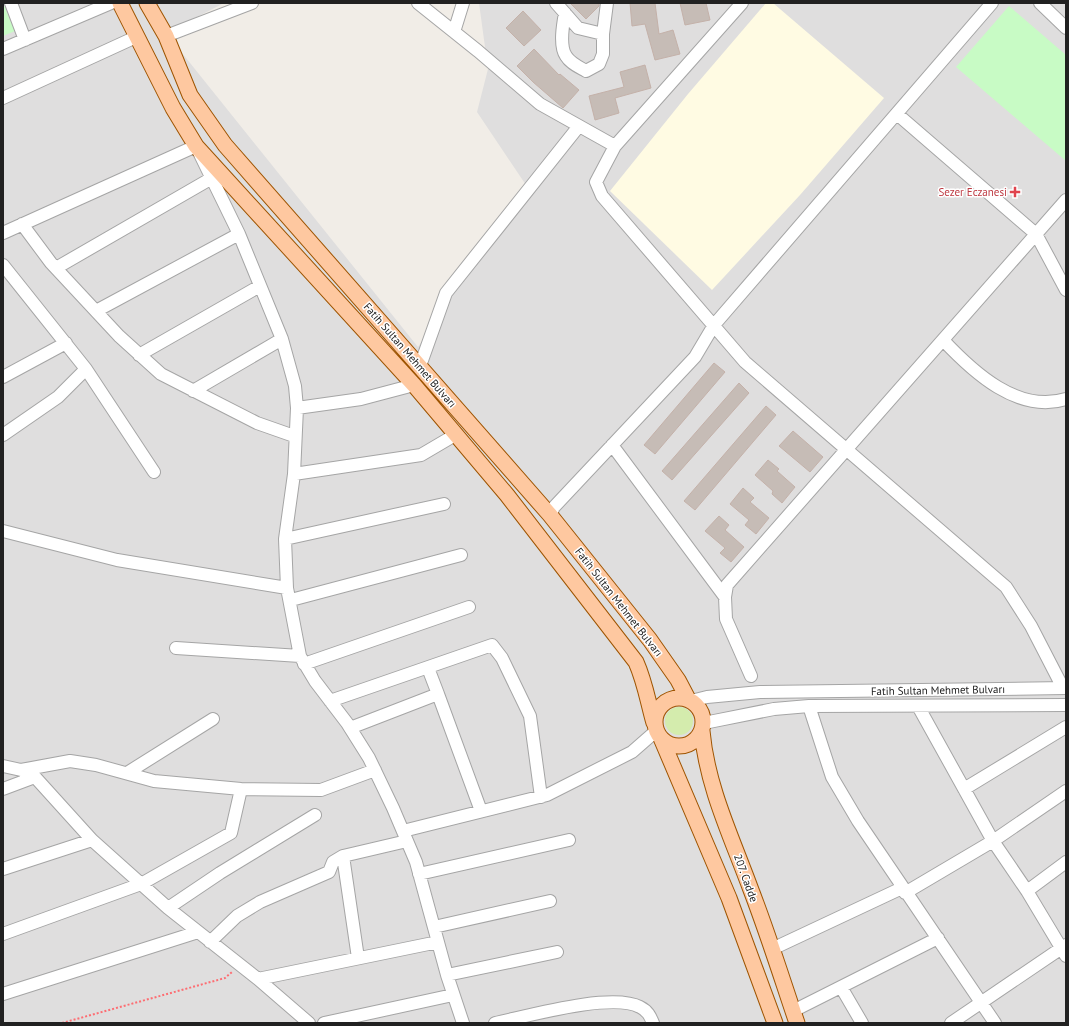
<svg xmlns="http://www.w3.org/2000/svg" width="1069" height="1026" font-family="'PT Sans',sans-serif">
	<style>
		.residential { fill: #dfdede }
		.education { fill: #fffbe3 }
		.grass { fill: #d4ecad }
		.park { fill: #c8fbc5 }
		.building { fill: #c6bcb6; stroke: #c4b1a9 }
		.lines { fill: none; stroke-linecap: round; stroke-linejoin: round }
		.minor-casing { stroke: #a5a5a5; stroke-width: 14 }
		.major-casing { stroke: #9e5400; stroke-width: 17 }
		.path { stroke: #fd6d72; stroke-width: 2; stroke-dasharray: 2 2; stroke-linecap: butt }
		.minor { stroke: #fff; stroke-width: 12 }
		.major { stroke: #fec8a0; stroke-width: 15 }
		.health-dot { fill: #e0444e; stroke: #fff; stroke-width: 1.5 }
		.labels { text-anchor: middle; stroke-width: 3; stroke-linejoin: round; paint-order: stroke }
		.health-label { font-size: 11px; fill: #be3a42; stroke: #fff; text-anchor: end }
		.street-label { font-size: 11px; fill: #212121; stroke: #fff }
	</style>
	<rect width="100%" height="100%" fill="#f1ede7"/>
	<!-- residential -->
	<path class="residential" d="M3 3H224L166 33 418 347 526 185 477 112 488 69 479 3H1066V1023H3Z"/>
	<!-- education -->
	<path class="education" d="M766 3H773L884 98 800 195 712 290 610 191 688 94Z"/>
	<!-- grass -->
	<path class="grass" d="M665 721a14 14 0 1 1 28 0a14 14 0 1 1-28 0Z"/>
	<!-- park -->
	<path class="park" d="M3 3 15 31 3 36Z
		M1009 6 1066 55V161L956 67Z"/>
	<!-- building -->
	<path class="building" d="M570 3H599V6L586 19Z
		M630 3H655L659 34 673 30 680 54 655 60 645 24 632 26Z
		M680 3H706L710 20 685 25Z
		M523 11 541 30 524 46 506 28Z
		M534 49 559 75 560 74 579 90 563 108 533 82 517 66Z
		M645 65 651 88 615 98 619 113 595 120 589 96 624 87 620 72Z
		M714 363 725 372 655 454 644 445Z
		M739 383 749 393 672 480 662 471Z
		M766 406 776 415 695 510 684 501Z
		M793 431 823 457 810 472 779 446Z
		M768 460 779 469 777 471 795 487 782 503 772 494 773 491 755 475Z
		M743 488 754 498 750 502 769 518 756 534 745 525 749 520 730 504Z
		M719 516 729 525 725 530 744 547 731 562 720 553 725 548 705 531Z"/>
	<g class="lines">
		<!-- minor casing -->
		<g class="minor-casing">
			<path id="minor" d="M11 3 25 40
				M418 3 478 51 540 104 615 146
				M556 3 578 28 603 34 607 3
				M742 3 615 146 596 182 602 196 745 362 1006 587 1031 626 1063 688
				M1040 3 1066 28
				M565 13C563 24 559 46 566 56 570 63 579 67 586 71L599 64 603 54V34
				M454 32 463 3
				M166 36 252 3
				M3 49 111 3
				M3 98 136 37
				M897 114 1036 234 1066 290
				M22 224 51 263 119 336 161 374 257 423 294 436
				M3 233 196 146 239 234 282 339 295 386 297 408 294 474 285 539 287 588 300 656 315 681 347 723 369 758 393 808 416 862 447 975 463 1023
				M3 265 86 369 154 472
				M56 268 212 178
				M96 311 239 234
				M943 340C973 372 1018 414 1066 399
				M139 355 260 286
				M420 366 446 293 579 126
				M3 377 66 343
				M193 391 282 339
				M297 408 361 399 414 385
				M3 435 58 397 86 369
				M612 445 725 597
				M294 474 421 455 455 435
				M550 515 554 507 695 357 714 325 992 3
				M3 531 117 560 287 588
				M285 539 444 504
				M291 600 461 555
				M176 648 300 656
				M304 664 469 607
				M751 676 726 619 725 597 727 585 1066 200
				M438 694 481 811
				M330 701 492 645 502 658 530 716 541 797
				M691 701 707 697 760 692 1066 688
				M809 706 832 777 858 821 995 1023
				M918 706 993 841 1027 891 1066 956
				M704 723 774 709 809 706 1066 705
				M350 728 438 694 428 668
				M3 766 21 770 35 777 92 840 168 908 258 979 309 1023
				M21 770 70 761 96 765 154 781 241 789 321 790 375 770
				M127 773 213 719
				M3 789 35 777
				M964 789 1066 727
				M403 831 547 795 632 752 656 731
				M343 856 358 958
				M3 869 92 840
				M419 874 569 840
				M1027 891 1066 862
				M905 893 993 841 1066 791
				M168 908 220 873 315 815
				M434 927 550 901
				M3 934 141 884 231 833 241 789
				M210 942 237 916 260 902 329 872 333 862 343 856 407 841
				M772 949 902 888
				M447 975 557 952
				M258 979 438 942
				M841 987 862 1023
				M3 994 198 932
				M793 1011 938 938
				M324 1023 453 995
				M495 1023C528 1016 612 992 640 1007 648 1011 650 1016 653 1023
				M951 1023 1066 945"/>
		</g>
		<!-- major casing -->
		<g class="major-casing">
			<path id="major" d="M120 3 173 108 196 146 414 385 507 495 636 662C645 682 648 702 654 723
				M147 3 166 36 190 95 225 145 550 515 650 640 678 680 688 699
				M655 722a24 24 0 1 1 48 0a24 24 0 1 1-48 0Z
				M702 731C707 787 732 838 751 890 768 934 782 979 797 1023
				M661 738 729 898 775 1023"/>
		</g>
		<!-- path -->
		<path class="path" d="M62 1023 225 978 232 972"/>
		<!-- minor -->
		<use href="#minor" class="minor"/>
		<!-- major -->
		<use href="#major" class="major"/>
	</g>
	<!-- markers -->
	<path class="health-dot" d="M1013 186h4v4h4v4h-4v4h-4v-4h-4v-4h4z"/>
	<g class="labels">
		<!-- health labels -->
		<g class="health-label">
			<text x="1007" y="196">Sezer Eczanesi</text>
		</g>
		<!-- street labels -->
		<g class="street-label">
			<text transform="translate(410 355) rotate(49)" y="4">Fatih Sultan Mehmet Bulvarı</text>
			<text transform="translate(619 602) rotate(52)" y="4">Fatih Sultan Mehmet Bulvarı</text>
			<text transform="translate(938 690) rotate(-1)" y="4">Fatih Sultan Mehmet Bulvarı</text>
			<text transform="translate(746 878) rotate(70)" y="4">207. Cadde</text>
		</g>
	</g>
	<!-- border -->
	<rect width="1069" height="1026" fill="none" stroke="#212121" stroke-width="8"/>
</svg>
